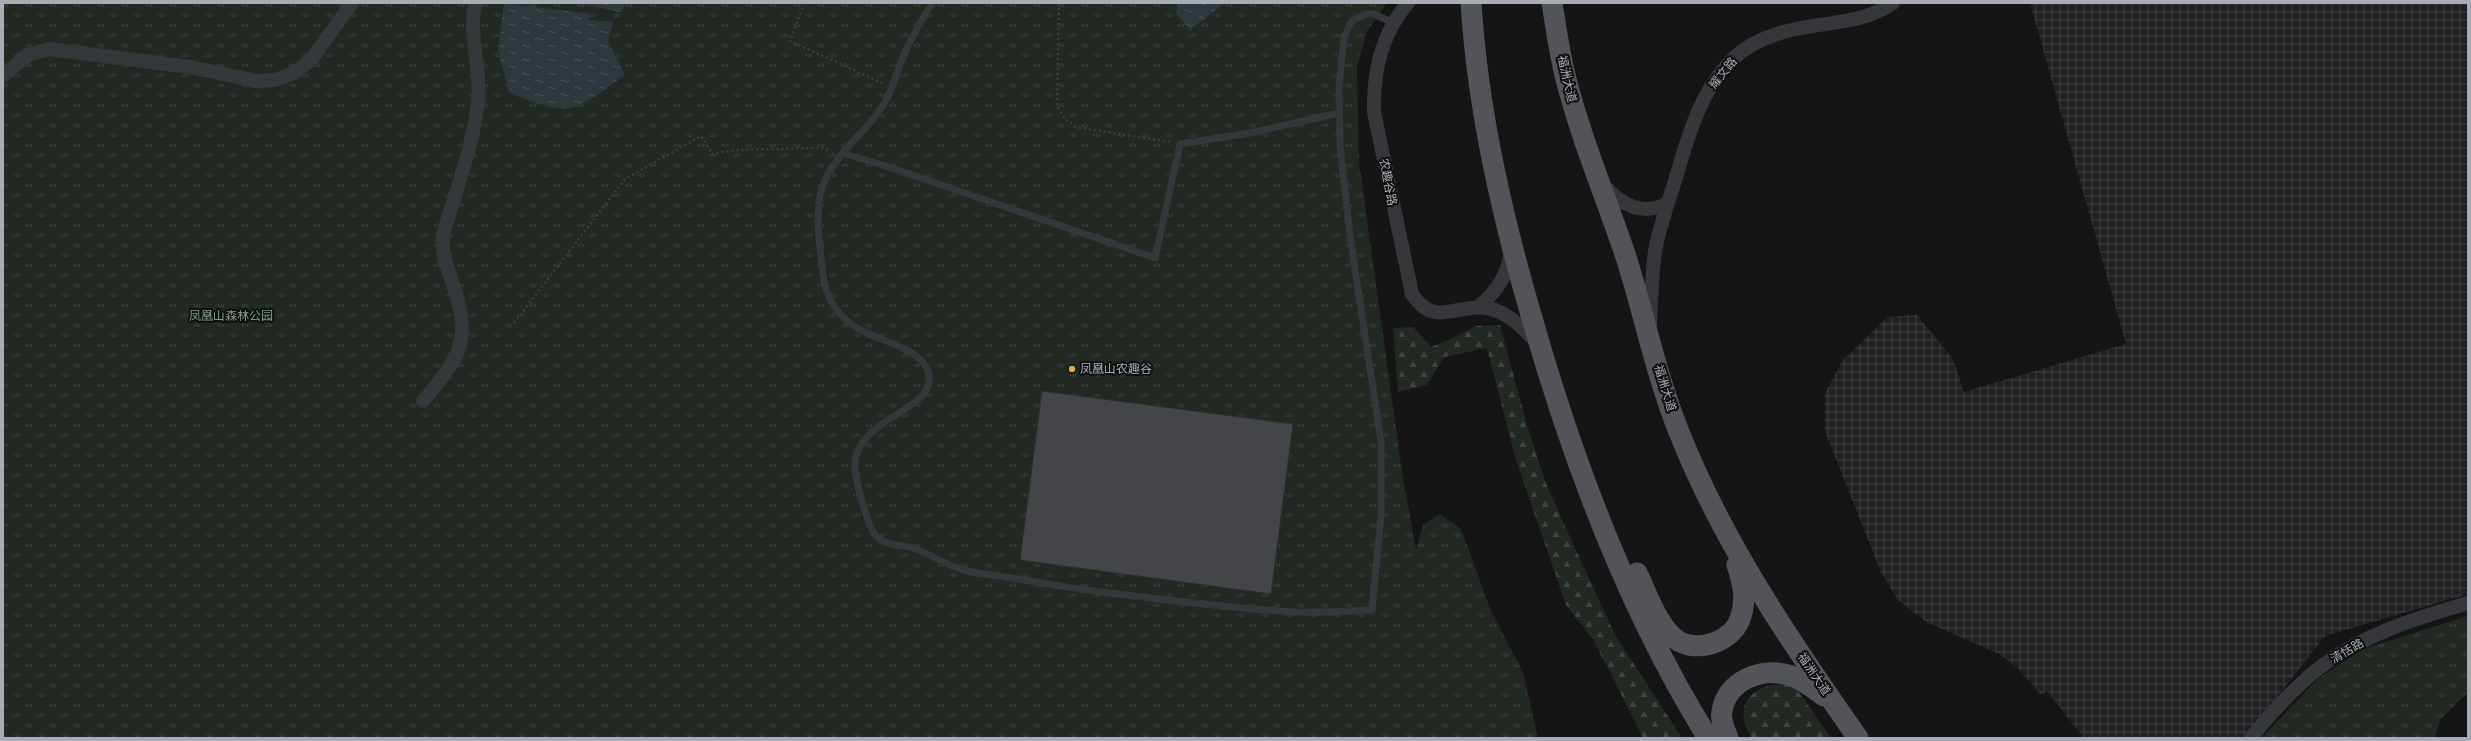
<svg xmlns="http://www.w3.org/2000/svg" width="2471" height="741" font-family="'Alegreya Sans','Noto Sans SC',sans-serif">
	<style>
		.industrial { fill: url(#industrial-grid) }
		.forest { fill: url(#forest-firs) }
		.park { fill: url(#park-tufts) }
		.water { fill: url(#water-ripples) }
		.building { fill: #444549; stroke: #2f2f32 }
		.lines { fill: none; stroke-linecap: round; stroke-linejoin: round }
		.path { stroke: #3c3e42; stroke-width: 2.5; stroke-dasharray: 2 3; stroke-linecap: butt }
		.lane { stroke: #36373b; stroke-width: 7 }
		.street { stroke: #36373b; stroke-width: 14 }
		.primary { stroke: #52545a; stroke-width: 21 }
		.poi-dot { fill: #e2ae41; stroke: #101011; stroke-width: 1.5 }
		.labels { text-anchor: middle; stroke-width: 4; stroke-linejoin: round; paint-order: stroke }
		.street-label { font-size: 12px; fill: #a8acb5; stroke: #101011 }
		.park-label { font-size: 12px; fill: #809f83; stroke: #101011 }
		.poi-label { font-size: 12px; fill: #a8acb5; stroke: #101011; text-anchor: start }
	</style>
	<defs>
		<pattern id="industrial-grid" width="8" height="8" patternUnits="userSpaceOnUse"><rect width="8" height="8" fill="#212123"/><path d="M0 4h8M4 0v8" fill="none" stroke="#3e3f41"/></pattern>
		<pattern id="forest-firs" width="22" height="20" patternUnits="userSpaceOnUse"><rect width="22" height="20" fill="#212922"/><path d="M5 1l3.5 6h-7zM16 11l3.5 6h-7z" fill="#3e4540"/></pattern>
		<pattern id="park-tufts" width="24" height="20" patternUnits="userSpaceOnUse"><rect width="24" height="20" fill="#212922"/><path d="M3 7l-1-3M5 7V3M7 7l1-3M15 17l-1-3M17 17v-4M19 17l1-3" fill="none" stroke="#3e4540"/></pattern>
		<pattern id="water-ripples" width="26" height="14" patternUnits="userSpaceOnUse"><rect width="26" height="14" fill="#2f373e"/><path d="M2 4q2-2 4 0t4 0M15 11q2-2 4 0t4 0" fill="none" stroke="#4a5158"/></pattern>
	</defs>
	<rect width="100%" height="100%" fill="#151516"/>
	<!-- industrial -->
	<path class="industrial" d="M2030 3H2468V594L2325 636 2245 738H2084L2047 691 2041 695 2017 667 1999 654 1926 622 1897 599 1880 570 1825 431V393L1843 360 1888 317 1917 315 1953 359 1964 392 2126 344Z"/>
	<!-- forest -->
	<path class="forest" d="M1500 325 1526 422 1545 481 1569 535 1615 635 1682 738H1643L1594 641 1566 605 1515 457 1487 348 1444 357 1427 385 1398 392 1393 328 1413 327 1431 347 1449 340 1476 326Z
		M1785 683 1799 692 1831 738H1752C1731 706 1751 685 1785 683Z"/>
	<!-- park -->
	<path class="park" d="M3 3H1387L1367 31 1357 67 1359 162 1402 472 1416 550 1423 525 1440 514 1461 529 1491 611 1523 672 1538 738H3Z
		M2468 616V692L2440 720 2435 738H2261L2319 678 2363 649Z"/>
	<!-- water -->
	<path class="water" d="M504 3 591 14 588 20 613 22 608 41 625 75C610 85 594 99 577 106 559 114 526 100 509 92L498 50Z
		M575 3H625L621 12Z
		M1178 3H1225L1190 30 1176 13Z"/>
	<!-- building -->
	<path class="building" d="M1042 391 1293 424 1271 594 1020 560Z"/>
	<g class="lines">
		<!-- path -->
		<path class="path" d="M804 3 790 41 882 83
			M1059 3 1057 107 1065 119 1076 127 1170 142
			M514 323 625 179 701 136 712 154 734 150 821 148 830 150"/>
		<!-- lane -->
		<path class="lane" d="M932 3C922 20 912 36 904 54 898 69 894 84 887 98 879 114 867 127 855 139 815 182 815 201 821 257 823 282 826 302 846 320 868 341 919 344 928 371 941 413 850 415 855 471 857 485 868 528 877 537 887 547 904 544 916 549 932 555 947 566 964 570 979 574 995 575 1011 578 1043 583 1076 589 1109 593 1171 600 1233 609 1296 612 1321 613 1346 611 1372 610L1381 516V441L1350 236 1340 145 1339 86 1344 37 1352 21 1366 14H1373L1394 23
			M842 153 892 168 1155 258 1180 144 1250 133 1339 113"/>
		<!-- street -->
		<path class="street" d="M1408 3C1381 34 1373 72 1374 112L1412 294C1435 329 1456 303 1487 308 1507 311 1524 329 1537 343
			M3 76 27 55 49 49 190 67 256 81 275 80 294 73 311 60 352 3
			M1603 184C1620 205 1643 217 1668 203
			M1478 307C1498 291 1507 275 1511 251
			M1650 324C1651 300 1652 275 1655 251 1659 229 1667 206 1674 184 1687 141 1699 91 1733 59 1744 48 1759 40 1774 35 1815 20 1856 28 1893 3
			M423 401C460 357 472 342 453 284 448 270 441 252 443 237 445 224 451 211 454 199 464 167 474 136 478 102 482 70 467 32 476 3
			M2251 738C2271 713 2298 684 2323 665 2367 633 2417 618 2468 603"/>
		<!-- primary -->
		<path class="primary" d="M1471 3C1478 113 1503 220 1534 325 1575 468 1629 611 1708 738
			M1552 3C1556 27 1559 51 1565 75 1580 136 1605 195 1625 254 1644 313 1656 375 1679 432 1723 543 1790 641 1858 738
			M1637 573C1647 593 1655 619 1671 635 1690 656 1731 644 1740 619 1747 600 1743 583 1737 565
			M1728 738C1725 729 1720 721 1722 711 1727 680 1762 667 1789 675 1802 679 1813 688 1824 696"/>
	</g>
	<!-- markers -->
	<circle class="poi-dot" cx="1072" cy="369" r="4"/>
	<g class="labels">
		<!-- street labels -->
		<g class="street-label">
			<text transform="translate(1723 73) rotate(-51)" y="4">耀文路</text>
			<text transform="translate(1567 79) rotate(77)" y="4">福洲大道</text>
			<text transform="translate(1388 182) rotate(79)" y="4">农趣谷路</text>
			<text transform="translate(1665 388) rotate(73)" y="4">福洲大道</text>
			<text transform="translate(2347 651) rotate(-30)" y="4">清恬路</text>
			<text transform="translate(1814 674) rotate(56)" y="4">福洲大道</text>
		</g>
		<!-- park labels -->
		<g class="park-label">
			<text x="231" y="320">凤凰山森林公园</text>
		</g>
		<!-- poi labels -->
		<g class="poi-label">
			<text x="1080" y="373">凤凰山农趣谷</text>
		</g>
	</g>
	<!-- border -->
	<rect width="2471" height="741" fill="none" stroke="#a8acb5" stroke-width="8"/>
</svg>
